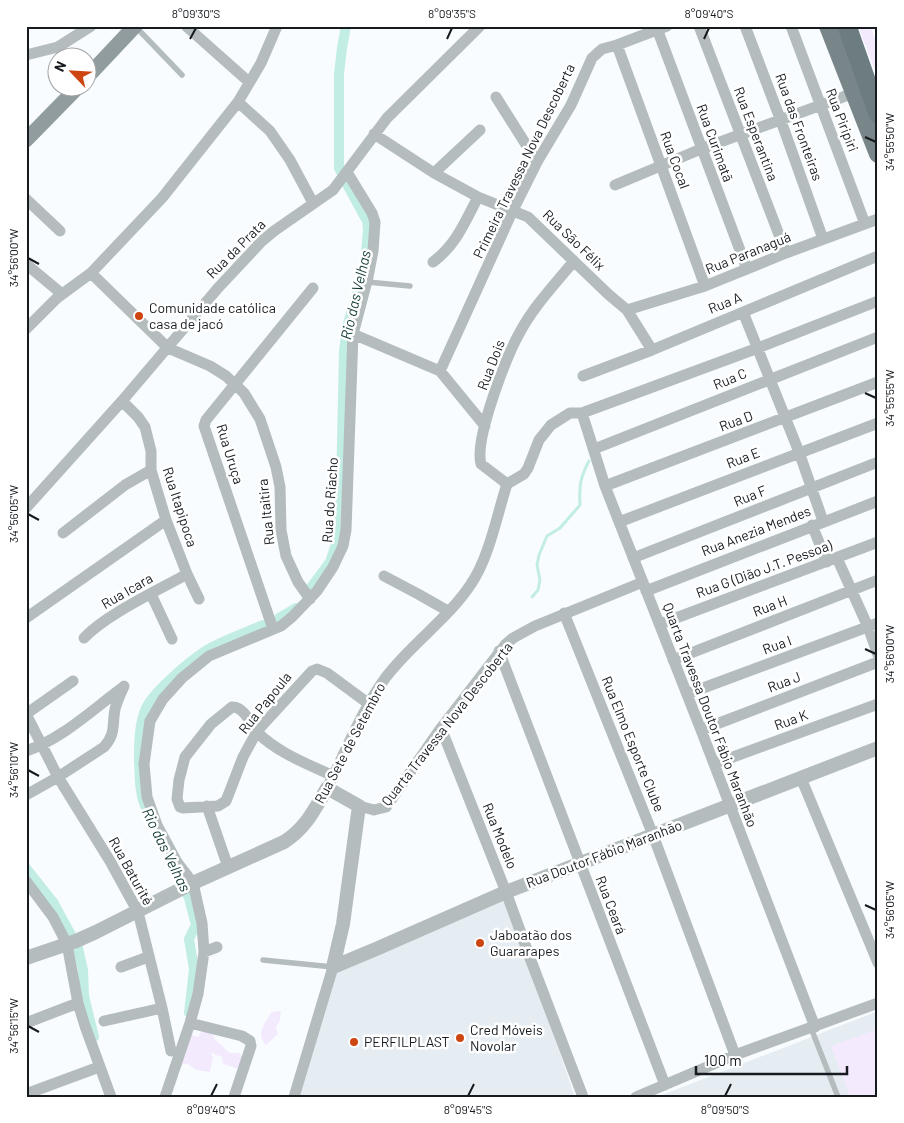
<svg xmlns="http://www.w3.org/2000/svg" width="904" height="1123" font-family="Barlow,sans-serif">
	<style>
		.built { fill: #e5edf3 }
		.green { fill: #f3eafe }
		.lines { fill: none; stroke-linecap: round; stroke-linejoin: round }
		.stream { stroke: #c1ede4; stroke-width: 3 }
		.canal { stroke: #c1ede4; stroke-width: 10 }
		.service { stroke: #b4bcbd; stroke-width: 5.5 }
		.minor { stroke: #b4bcbd; stroke-width: 11 }
		.tertiary { stroke: #b4bcbd; stroke-width: 14 }
		.secondary { stroke: #919c9f; stroke-width: 15 }
		.primary { stroke: #788689; stroke-width: 18 }
		.trunk { stroke: #6d7c80; stroke-width: 19 }
		.ticks { fill: none; stroke: #171b1f; stroke-width: 2 }
		.poi-dot { fill: #cd4612; stroke: #fff; stroke-width: 2 }
		.labels { text-anchor: middle; stroke-width: 5; stroke-linejoin: round; paint-order: stroke }
		.street-label { font-size: 14px; fill: #171b1f; stroke: #fff }
		.poi-label { font-size: 14px; fill: #171b1f; stroke: #fff; text-anchor: start }
		.water-label { font-size: 15px; font-style: italic; fill: #143c35; stroke: #fff }
		.neatline { fill: none; stroke: #171b1f; stroke-width: 2 }
		.ticks-label { font-size: 12px; text-anchor: middle; fill: #171b1f }
	</style>
	<rect width="100%" height="100%" fill="#f9fcfe"/>
	<!-- built -->
	<path class="built" d="M505 894 575 1097H295L336 967Z
		M878 1011V1097H657Z"/>
	<!-- green -->
	<path class="green" d="M858 26H870L878 47V78Z
		M281 1011 280 1020 276 1028 278 1034 266 1045C255 1034 265 1022 272 1012Z
		M203 1029 212 1031 215 1040C222 1044 224 1049 230 1053H240L243 1059 239 1069 223 1064 222 1057 211 1053 213 1058 210 1072 196 1070 188 1064H183L174 1079 187 1033 198 1037Z
		M878 1029V1097H850L831 1046Z"/>
	<g class="lines">
		<!-- stream -->
		<path class="stream" d="M532 597 538 590 540 580 537 565 539 555 547 536 560 528 580 505C579 486 580 478 589 461"/>
		<!-- canal -->
		<path class="canal" d="M307 593 330 562 340 532 344 351 347 327 365 266 368 229 367 221 348 186 339 168V74L342 48 346 26
			M279 618 296 608
			M145 806C139 792 140 776 139 761 139 743 139 724 146 708 155 690 190 661 207 650 224 640 245 633 263 625
			M170 857 189 898 196 925 189 939 194 969 189 1013
			M26 868 53 902 78 948 83 970 84 996 94 1037"/>
		<!-- service -->
		<path class="service" d="M135 26 182 75
			M367 282 410 286
			M263 960 333 967
			M811 1028 838 1097"/>
		<!-- minor -->
		<path class="minor" d="M186 26 249 82
			M656 26 747 269
			M699 26 786 253
			M745 26 781 121 823 239
			M791 26 865 224
			M617 45 705 286
			M26 55 58 47 91 26
			M496 97 537 162
			M238 102 270 131 290 160 313 203
			M374 134 434 173 478 197 528 217 608 294 627 310 652 350
			M434 173 480 130
			M615 185 701 149 854 93
			M26 199 60 231
			M433 262C456 245 465 222 478 197
			M26 264 62 294
			M91 273 168 348 210 366 226 376 244 393 260 419 276 467 280 487 281 530 286 556 298 582 310 599
			M627 310 705 286 786 253 878 219
			M743 312 799 452 823 521
			M26 329 57 298 91 273 162 198 238 102 261 63 277 26
			M353 334 440 371 485 426
			M440 371 513 210 537 162 571 105 592 58 602 49 617 45 667 26
			M583 376 652 350 878 256
			M122 401 138 417 145 427 151 451V470L166 520 187 574 199 599
			M582 413 605 486 701 730 815 1027
			M594 449 878 337
			M507 484 481 464C474 439 507 355 520 332 534 306 555 284 574 261
			M605 486 878 382
			M26 508 122 401 218 288 262 241 274 231 333 190 387 118 480 26
			M619 522 878 423
			M812 525 827 562
			M63 533 125 485 151 470
			M633 558 878 462
			M837 558 868 627 878 655
			M384 576 418 594 448 611
			M646 591 878 501
			M151 594 172 639
			M564 613 653 835 735 1055
			M26 618 166 520
			M660 624 878 542
			M273 629 204 426 206 420 313 288
			M84 638C107 614 157 591 187 574
			M499 651 665 1085
			M673 660 878 580
			M687 694 878 623
			M26 714 58 777 110 861 138 912 162 1008 171 1051
			M26 714 73 681
			M441 728 506 892 530 958 583 1097
			M701 730 878 662
			M26 751C62 739 92 710 122 688
			M714 764 878 704
			M333 776C308 764 278 753 258 733 251 725 244 706 232 707L211 724 185 757 179 780 177 799 180 807 183 808 218 806 226 801 243 757 257 731 312 671 317 669 327 673 369 704
			M801 778 878 963
			M327 788C346 752 361 711 386 677 411 644 449 618 471 584 489 558 497 515 507 484L524 474 528 468 539 440 551 425 570 413H582L758 348 878 301
			M26 795 58 777 104 747C116 734 112 725 115 709 117 701 121 693 124 686
			M207 806 228 867
			M359 806 374 810 386 807 441 728 505 645 513 638 535 626 643 582
			M26 881 53 917 67 944 78 1003 85 1026 111 1097
			M204 952 217 947
			M121 967 148 957
			M104 1021 162 1008
			M26 1023 78 1003
			M190 1023 242 1036 250 1041 251 1046 234 1097
			M26 1094 99 1067
			M165 1097 190 1023 198 994 204 952 202 923 193 883 177 862 157 825 147 797 144 764 150 721 163 699 182 678 209 656 281 626 292 617 317 591 333 567 343 546 346 530 353 334 368 277 373 251 375 222 372 213 347 172
			M294 1097 333 967
			M636 1097 735 1055 878 1003"/>
		<!-- tertiary -->
		<path class="tertiary" d="M26 958 76 941 96 932 193 883 284 842C306 828 314 810 327 788L359 806 343 924 333 967
			M333 967 376 949 506 892 878 748"/>
		<!-- secondary -->
		<path class="secondary" d="M88 76 135 26
			M26 140 77 88"/>
		<!-- primary -->
		<path class="primary" d="M828 26 878 154"/>
		<!-- trunk -->
		<path class="trunk" d="M847 26 878 114"/>
	</g>
	<!-- ticks -->
	<path class="ticks" d="M190 39 196 28M447 39 452 28M704 39 709 28M865 137 876 142M28 258 39 264M865 393 876 398M28 514 39 520M865 649 876 654M28 770 39 776M865 905 876 910M28 1026 39 1032M211 1096 217 1084M468 1096 474 1084M725 1096 731 1084"/>
	<!-- markers -->
	<g class="poi-dot">
		<circle cx="139" cy="316" r="5"/>
		<circle cx="480" cy="943" r="5"/>
		<circle cx="460" cy="1038" r="5"/>
		<circle cx="354" cy="1042" r="5"/>
	</g>
	<g class="labels">
		<!-- street labels -->
		<g class="street-label">
			<text transform="translate(842 120) rotate(69)" y="5">Rua Piripiri</text>
			<text transform="translate(799 127) rotate(70)" y="5">Rua das Fronteiras</text>
			<text transform="translate(756 134) rotate(69)" y="5">Rua Esperantina</text>
			<text transform="translate(715 143) rotate(70)" y="5">Rua Curimatã</text>
			<text transform="translate(675 160) rotate(70)" y="5">Rua Cocal</text>
			<text transform="translate(524 161) rotate(-64)" y="5">Primeira Travessa Nova Descoberta</text>
			<text transform="translate(574 240) rotate(44)" y="5">Rua São Félix</text>
			<text transform="translate(236 249) rotate(-45)" y="5">Rua da Prata</text>
			<text transform="translate(748 253) rotate(-22)" y="5">Rua Paranaguá</text>
			<text transform="translate(725 303) rotate(-22)" y="5">Rua A</text>
			<text transform="translate(491 365) rotate(-69)" y="5">Rua Dois</text>
			<text transform="translate(730 379) rotate(-22)" y="5">Rua C</text>
			<text transform="translate(736 421) rotate(-20)" y="5">Rua D</text>
			<text transform="translate(230 454) rotate(73)" y="5">Rua Uruça</text>
			<text transform="translate(743 458) rotate(-21)" y="5">Rua E</text>
			<text transform="translate(750 496) rotate(-22)" y="5">Rua F</text>
			<text transform="translate(330 500) rotate(-86)" y="5">Rua do Riacho</text>
			<text transform="translate(180 507) rotate(72)" y="5">Rua Itapipoca</text>
			<text transform="translate(266 512) rotate(-96)" y="5">Rua Itaitira</text>
			<text transform="translate(756 531) rotate(-21)" y="5">Rua Anezia Mendes</text>
			<text transform="translate(764 569) rotate(-20)" y="5">Rua G (Dião J.T. Pessoa)</text>
			<text transform="translate(127 591) rotate(-30)" y="5">Rua Icara</text>
			<text transform="translate(770 606) rotate(-21)" y="5">Rua H</text>
			<text transform="translate(777 645) rotate(-20)" y="5">Rua I</text>
			<text transform="translate(784 682) rotate(-21)" y="5">Rua J</text>
			<text transform="translate(265 703) rotate(-51)" y="5">Rua Papoula</text>
			<text transform="translate(710 715) rotate(69)" y="5">Quarta Travessa Doutor Fábio Maranhão</text>
			<text transform="translate(791 720) rotate(-20)" y="5">Rua K</text>
			<text transform="translate(447 724) rotate(-52)" y="5">Quarta Travessa Nova Descoberta</text>
			<text transform="translate(350 743) rotate(-62)" y="5">Rua Sete de Setembro</text>
			<text transform="translate(633 744) rotate(68)" y="5">Rua Elmo Esporte Clube</text>
			<text transform="translate(500 836) rotate(68)" y="5">Rua Modelo</text>
			<text transform="translate(604 854) rotate(-21)" y="5">Rua Doutor Fábio Maranhão</text>
			<text transform="translate(131 871) rotate(61)" y="5">Rua Baturité</text>
			<text transform="translate(611 905) rotate(69)" y="5">Rua Ceará</text>
		</g>
		<!-- poi labels -->
		<g class="poi-label">
			<text x="149" y="313">Comunidade católica<tspan x="149" dy="16">casa de jacó</tspan></text>
			<text x="490" y="940">Jaboatão dos<tspan x="490" dy="16">Guararapes</tspan></text>
			<text x="470" y="1035">Cred Móveis<tspan x="470" dy="16">Novolar</tspan></text>
			<text x="364" y="1047">PERFILPLAST</text>
		</g>
		<!-- water labels -->
		<g class="water-label">
			<text transform="translate(356 295) rotate(-77)" y="5">Rio das Velhas</text>
			<text transform="translate(166 850) rotate(64)" y="5">Rio das Velhas</text>
		</g>
	</g>
	<!-- border -->
	<rect width="904" height="1123" fill="none" stroke="#ffffff" stroke-width="55"/>
	<!-- north arrow -->
	<g transform="translate(72 72) rotate(295)"><circle r="24" fill="#ffffff" stroke="#a2a4a5"/>
	<path d="M0-4L9 19L0 12L-9 19Z" fill="#cd4612"/>
	<text y="-8" font-size="14" font-weight="bold" text-anchor="middle" fill="#171b1f">N</text>
	</g>
	<!-- scale -->
	<path d="M696 1066v8h151v-8" fill="none" stroke="#171b1f" stroke-width="2.5"/>
	<text x="704" y="1066" font-size="15" fill="#171b1f" stroke="#ffffff" stroke-width="4" paint-order="stroke">100 m</text>
	<rect x="28" y="28" width="848" height="1068" class="neatline"/>
	<g class="ticks-label">
		<text x="196" y="18">8°09'30"S</text>
		<text x="452" y="18">8°09'35"S</text>
		<text x="709" y="18">8°09'40"S</text>
		<text transform="translate(890 142) rotate(-90)" y="4">34°55'50"W</text>
		<text transform="translate(14 258) rotate(-90)" y="4">34°56'00"W</text>
		<text transform="translate(890 398) rotate(-90)" y="4">34°55'55"W</text>
		<text transform="translate(14 514) rotate(-90)" y="4">34°56'05"W</text>
		<text transform="translate(890 654) rotate(-90)" y="4">34°56'00"W</text>
		<text transform="translate(14 770) rotate(-90)" y="4">34°56'10"W</text>
		<text transform="translate(890 910) rotate(-90)" y="4">34°56'05"W</text>
		<text transform="translate(14 1026) rotate(-90)" y="4">34°56'15"W</text>
		<text x="211" y="1114">8°09'40"S</text>
		<text x="468" y="1114">8°09'45"S</text>
		<text x="725" y="1114">8°09'50"S</text>
	</g>
</svg>
